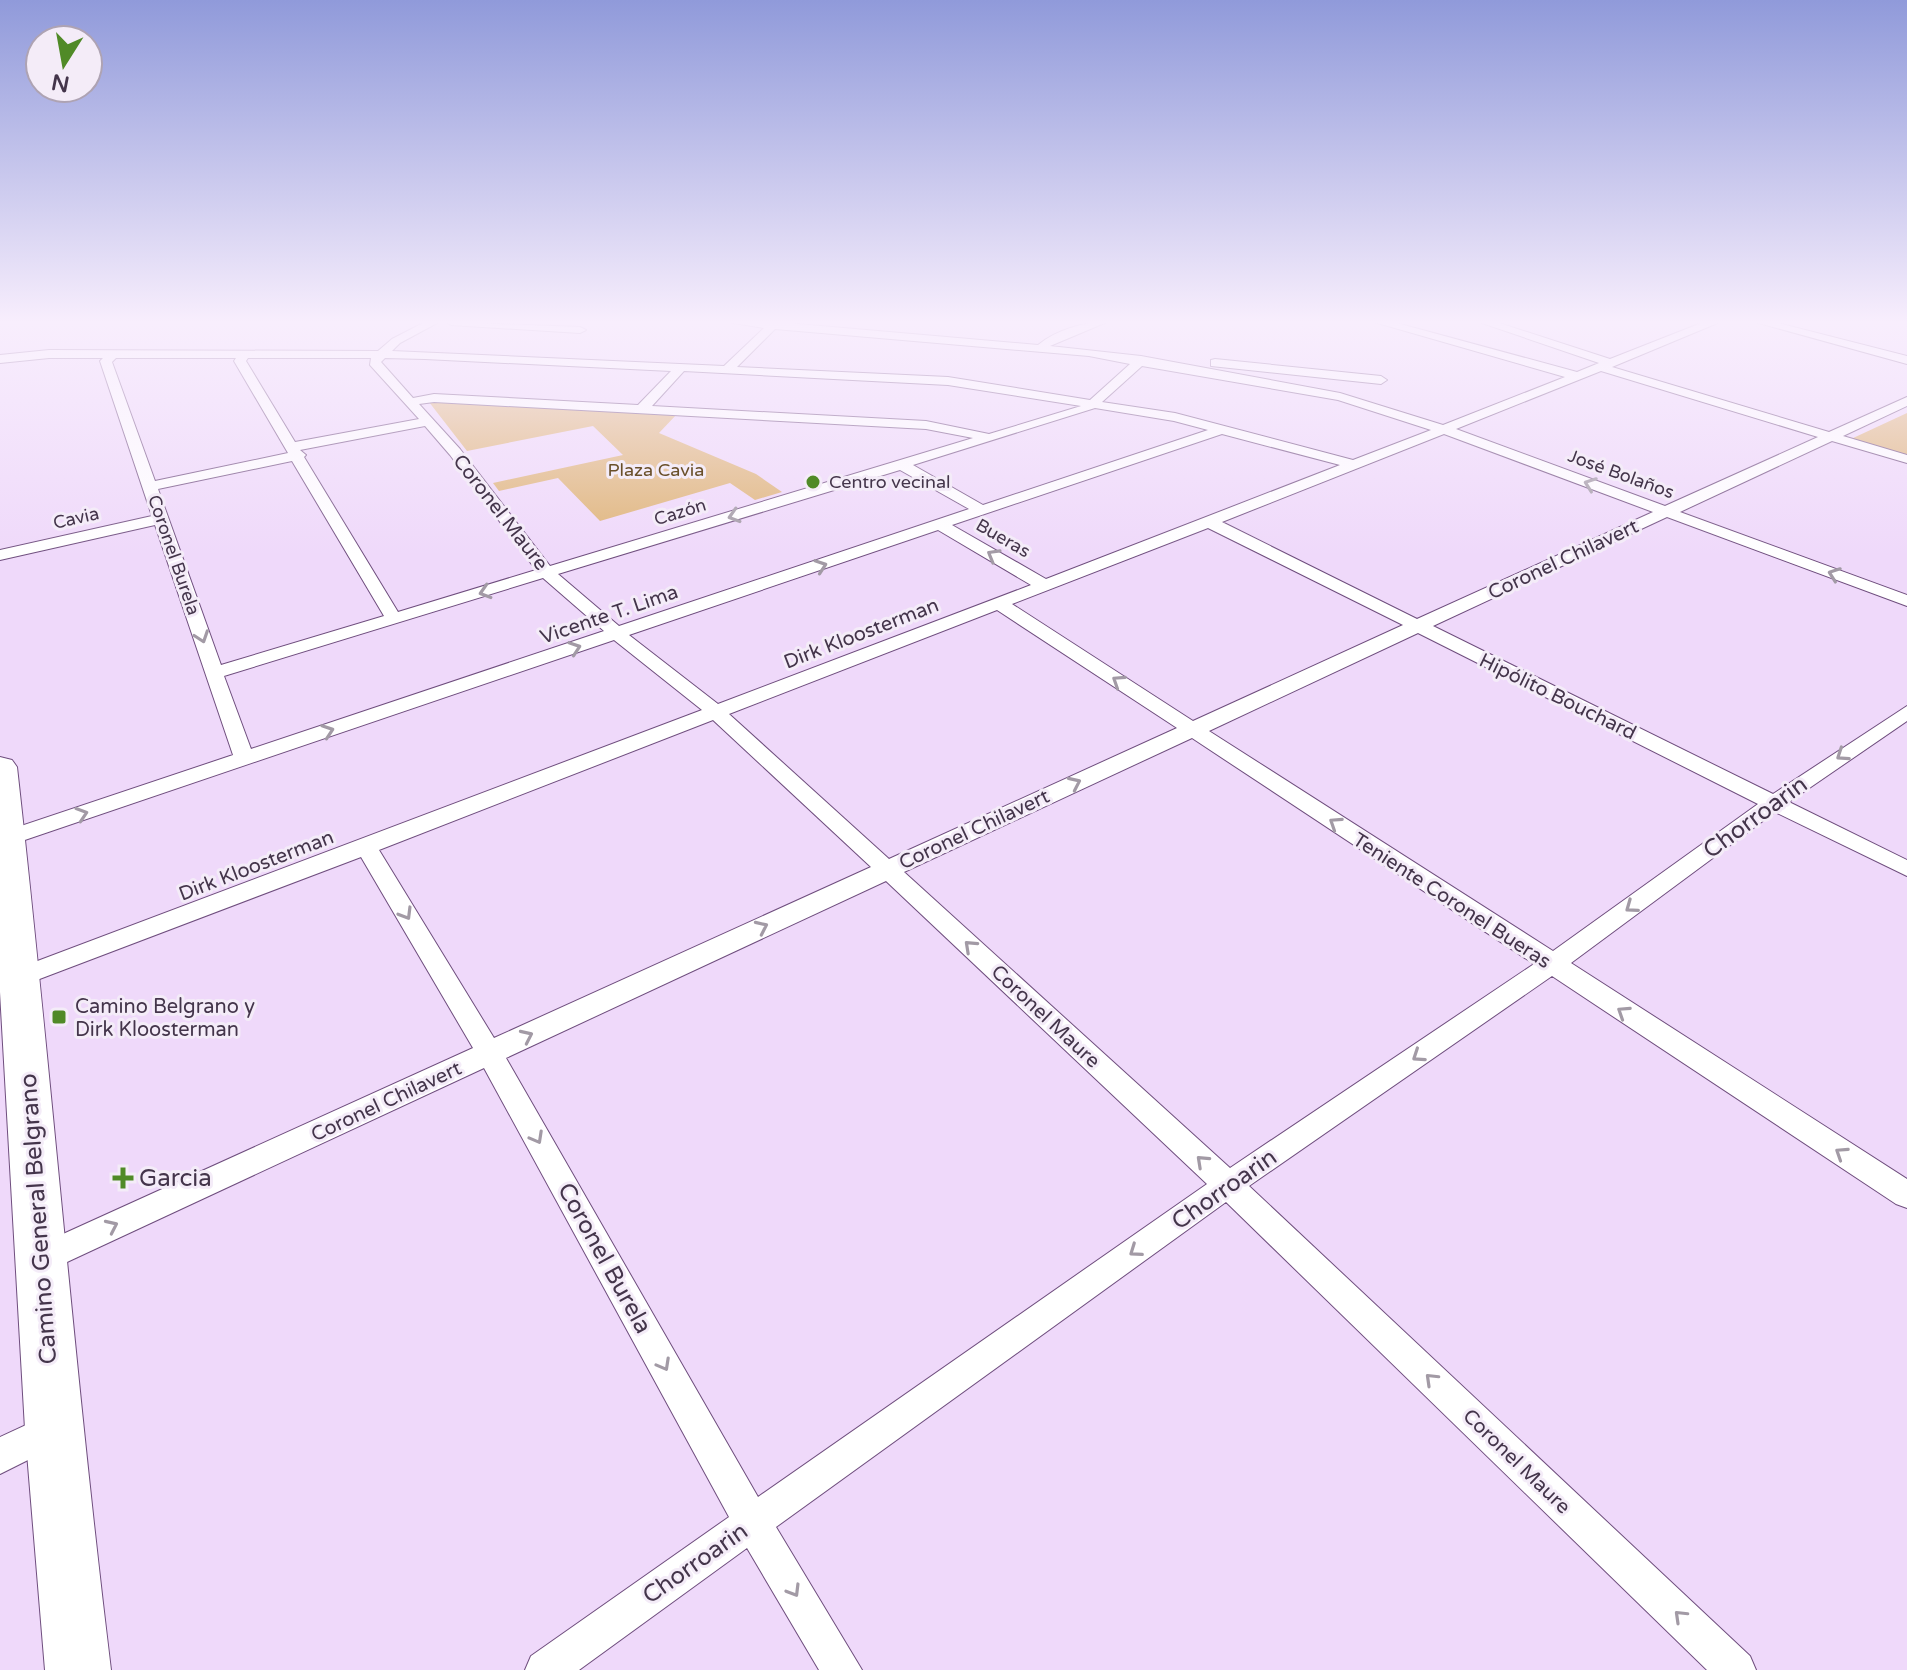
<svg xmlns="http://www.w3.org/2000/svg" width="1907" height="1670" font-family="'Varela Round',sans-serif">
	<style>
		.green { fill: #dfb478 }
		.lines { fill: none; stroke-linecap: round; stroke-linejoin: round }
		.minor-casing { stroke: #6f4e7e; stroke-width: 2 }
		.primary-casing { stroke: #6f4e7e; stroke-width: 2 }
		.minor { fill: #fff; fill-rule: evenodd }
		.primary { fill: #fff; fill-rule: evenodd }
		.oneway { stroke: #a29aa5 }
		.poi-dot { fill: #508a27; stroke: #f4ecf8; stroke-width: 3 }
		.labels { text-anchor: middle; stroke-width: 6; stroke-linejoin: round; paint-order: stroke }
		.far-park-label { font-size: 18px; fill: #694f29; stroke: #f4ecf8 }
		.far-street-label { font-size: 18px; fill: #44354b; stroke: #f4ecf8 }
		.far-poi-label { font-size: 18px; fill: #44354b; stroke: #f4ecf8; text-anchor: start }
		.street-label { font-size: 20px; fill: #44354b; stroke: #f4ecf8 }
		.poi-label { font-size: 20px; fill: #44354b; stroke: #f4ecf8; text-anchor: start }
		.near-street-label { font-size: 24px; fill: #44354b; stroke: #f4ecf8 }
		.near-poi-label { font-size: 24px; fill: #44354b; stroke: #f4ecf8; text-anchor: start }
	</style>
	<rect width="100%" height="100%" fill="#efd9fa"/>
	<!-- green -->
	<path class="green" d="M429 402 677 414 659 433 756 474 782 492 755 500 730 483 600 521 558 478 499 491 493 483 623 455 593 426 467 451Z
		M1907 413V456L1851 439Z"/>
	<g class="lines">
		<!-- minor casing -->
		<g class="minor-casing">
			<path id="minor" d="M425 322H439L400 343 392 351 724 366 764 328 728 322H775L1038 345C1056 330 1083 322 1107 322L1050 346 1141 356 1340 393 1443 425 1565 377 1374 322H1393L1577 372 1599 363 1479 322H1496L1610 359 1704 322H1720L1612 367 1829 432 1907 397V406L1843 436 1907 455V463L1832 441 1680 512 1907 595V606L1667 517 1433 626 1773 794 1907 706V721L1789 802 1907 860V876L1775 812 1571 963 1907 1179V1208L1896 1204 1552 976 1249 1186 1750 1656 1756 1670H1707L1226 1202 776 1527 862 1670H819L747 1548 579 1670H525L531 1656 729 1517 484 1068 52 1269 41 1273 30 1269 25 1259 30 1249 473 1048 361 857 29 983 20 986 11 983 7 977 11 971 702 710 614 640 16 843H0V833L233 755 155 525 0 560V550L152 516 100 361 103 358H49L0 363V355L49 350 378 351 392 339ZM775 329 1089 356 1130 364 1090 400 948 377 737 367ZM116 358H236L234 361 288 453 155 481 112 362ZM248 358H371L370 365 419 419 295 442 246 361ZM385 358 425 359 671 371 638 405 434 394 413 398 381 362ZM1142 366 1338 400 1431 430 1353 460 1175 413 1102 402ZM684 371 948 385 1081 406 989 434 926 421 652 406ZM1601 371 1818 437 1665 506 1456 429ZM434 402 926 429 973 438 550 566 460 449 419 404ZM1095 408 1174 421 1208 430 983 505 913 465ZM425 426 450 455 536 570 398 612 304 457 306 455 300 450ZM1222 434 1340 465 1046 579 952 525ZM1444 434 1653 512 1417 619 1222 522ZM292 461 384 616 221 665 158 489ZM900 470 969 509 619 626 558 574ZM1208 528 1403 625 1193 721 1012 604ZM938 530 1031 585 718 704 629 635ZM543 578 604 631 251 749 224 676ZM997 610 1177 728 889 859 729 714ZM1418 633 1758 804 1553 951 1209 731ZM713 720 871 867 494 1038 379 850ZM1192 738 1534 964 1230 1168 904 872ZM886 881 1207 1184 758 1497 506 1058Z
				M446 322 580 327 586 330 580 333 451 325Z
				M1755 322H1774L1907 356V364Z
				M1215 359 1381 376 1387 380 1381 384 1211 366V360Z
				M52 1413 64 1418 69 1430 64 1442 0 1474V1437Z"/>
		</g>
		<!-- primary casing -->
		<g class="primary-casing">
			<path id="primary" d="M0 757 12 760 17 767C51 1068 74 1369 111 1670H45L25 1429 0 992Z"/>
		</g>
		<!-- minor -->
		<use href="#minor" class="minor"/>
		<!-- primary -->
		<use href="#primary" class="primary"/>
	</g>
	<!-- one-way arrows -->
	<defs><path id="oneway-chevron" d="M-2-3.5L2.5 0L-2 3.5" fill="none" stroke-width="1.6" stroke-linecap="round" stroke-linejoin="round" transform="scale(2)"/></defs>
	<g class="oneway">
		<use href="#oneway-chevron" transform="translate(1590 484) rotate(-160)"/>
		<use href="#oneway-chevron" transform="translate(734 516) rotate(163)"/>
		<use href="#oneway-chevron" transform="translate(993 555) rotate(-150)"/>
		<use href="#oneway-chevron" transform="translate(821 566) rotate(-19)"/>
		<use href="#oneway-chevron" transform="translate(1834 574) rotate(-160)"/>
		<use href="#oneway-chevron" transform="translate(485 592) rotate(163)"/>
		<use href="#oneway-chevron" transform="translate(202 637) rotate(71)"/>
		<use href="#oneway-chevron" transform="translate(575 648) rotate(-19)"/>
		<use href="#oneway-chevron" transform="translate(1118 681) rotate(-147)"/>
		<use href="#oneway-chevron" transform="translate(328 731) rotate(-19)"/>
		<use href="#oneway-chevron" transform="translate(1842 755) rotate(146)"/>
		<use href="#oneway-chevron" transform="translate(1075 783) rotate(-25)"/>
		<use href="#oneway-chevron" transform="translate(82 814) rotate(-18)"/>
		<use href="#oneway-chevron" transform="translate(1335 823) rotate(-147)"/>
		<use href="#oneway-chevron" transform="translate(1631 907) rotate(144)"/>
		<use href="#oneway-chevron" transform="translate(406 914) rotate(59)"/>
		<use href="#oneway-chevron" transform="translate(762 927) rotate(-25)"/>
		<use href="#oneway-chevron" transform="translate(970 946) rotate(-137)"/>
		<use href="#oneway-chevron" transform="translate(1623 1012) rotate(-147)"/>
		<use href="#oneway-chevron" transform="translate(527 1036) rotate(-25)"/>
		<use href="#oneway-chevron" transform="translate(1418 1056) rotate(146)"/>
		<use href="#oneway-chevron" transform="translate(537 1138) rotate(61)"/>
		<use href="#oneway-chevron" transform="translate(1841 1153) rotate(-147)"/>
		<use href="#oneway-chevron" transform="translate(1202 1161) rotate(-137)"/>
		<use href="#oneway-chevron" transform="translate(112 1226) rotate(-25)"/>
		<use href="#oneway-chevron" transform="translate(1135 1251) rotate(145)"/>
		<use href="#oneway-chevron" transform="translate(664 1365) rotate(61)"/>
		<use href="#oneway-chevron" transform="translate(1431 1379) rotate(-136)"/>
		<use href="#oneway-chevron" transform="translate(794 1591) rotate(59)"/>
		<use href="#oneway-chevron" transform="translate(1680 1616) rotate(-136)"/>
	</g>
	<!-- sky -->
	<linearGradient id="sky" x2="0" y2="1"><stop stop-color="#909ada"/><stop offset="0.58" stop-color="#f8eefd"/><stop offset="1" stop-color="#f8eefd" stop-opacity="0"/></linearGradient>
	<rect width="1907" height="556" fill="url(#sky)"/>
	<!-- markers -->
	<g class="poi-dot">
		<circle cx="813" cy="482" r="8"/>
		<rect x="51" y="1009" width="16" height="16" rx="4"/>
		<path d="M119 1166h8v8h8v8h-8v8h-8v-8h-8v-8h8z"/>
	</g>
	<g class="labels">
		<!-- far-park labels -->
		<g class="far-park-label">
			<text x="656" y="476">Plaza Cavia</text>
		</g>
		<!-- far-street labels -->
		<g class="far-street-label">
			<text transform="translate(1621 474) rotate(20)" y="6">José Bolaños</text>
			<text transform="translate(680 512) rotate(-17)" y="6">Cazón</text>
			<text transform="translate(76 518) rotate(-13)" y="6">Cavia</text>
			<text transform="translate(1003 538) rotate(30)" y="6">Bueras</text>
			<text transform="translate(174 555) rotate(71)" y="6">Coronel Burela</text>
		</g>
		<!-- far-poi labels -->
		<g class="far-poi-label">
			<text x="829" y="488">Centro vecinal</text>
		</g>
		<!-- street labels -->
		<g class="street-label">
			<text transform="translate(501 512) rotate(52)" y="7">Coronel Maure</text>
			<text transform="translate(1563 559) rotate(-25)" y="7">Coronel Chilavert</text>
			<text transform="translate(609 614) rotate(-19)" y="7">Vicente T. Lima</text>
			<text transform="translate(861 633) rotate(-21)" y="7">Dirk Kloosterman</text>
			<text transform="translate(1558 696) rotate(26)" y="7">Hipólito Bouchard</text>
			<text transform="translate(974 829) rotate(-25)" y="7">Coronel Chilavert</text>
			<text transform="translate(256 865) rotate(-21)" y="7">Dirk Kloosterman</text>
			<text transform="translate(1452 900) rotate(33)" y="7">Teniente Coronel Bueras</text>
			<text transform="translate(1046 1016) rotate(43)" y="7">Coronel Maure</text>
			<text transform="translate(386 1101) rotate(-25)" y="7">Coronel Chilavert</text>
			<text transform="translate(1517 1461) rotate(44)" y="7">Coronel Maure</text>
		</g>
		<!-- poi labels -->
		<g class="poi-label">
			<text x="75" y="1013">Camino Belgrano y<tspan x="75" dy="23">Dirk Kloosterman</tspan></text>
		</g>
		<!-- near-street labels -->
		<g class="near-street-label">
			<text transform="translate(1755 817) rotate(-36)" y="8">Chorroarin</text>
			<text transform="translate(1224 1189) rotate(-35)" y="8">Chorroarin</text>
			<text transform="translate(38 1219) rotate(-94)" y="8">Camino General Belgrano</text>
			<text transform="translate(605 1258) rotate(61)" y="8">Coronel Burela</text>
			<text transform="translate(695 1563) rotate(-35)" y="8">Chorroarin</text>
		</g>
		<!-- near-poi labels -->
		<g class="near-poi-label">
			<text x="139" y="1186">Garcia</text>
		</g>
	</g>
	<!-- north arrow -->
	<g transform="translate(64 64) rotate(191)"><circle r="38" fill="#f4ecf8" stroke="#aea3b3" stroke-width="2"/>
	<path d="M0-6L14 30L0 20L-14 30Z" fill="#508a27"/>
	<text y="-12" font-size="22" font-weight="bold" text-anchor="middle" fill="#44354b">N</text>
	</g>
</svg>
